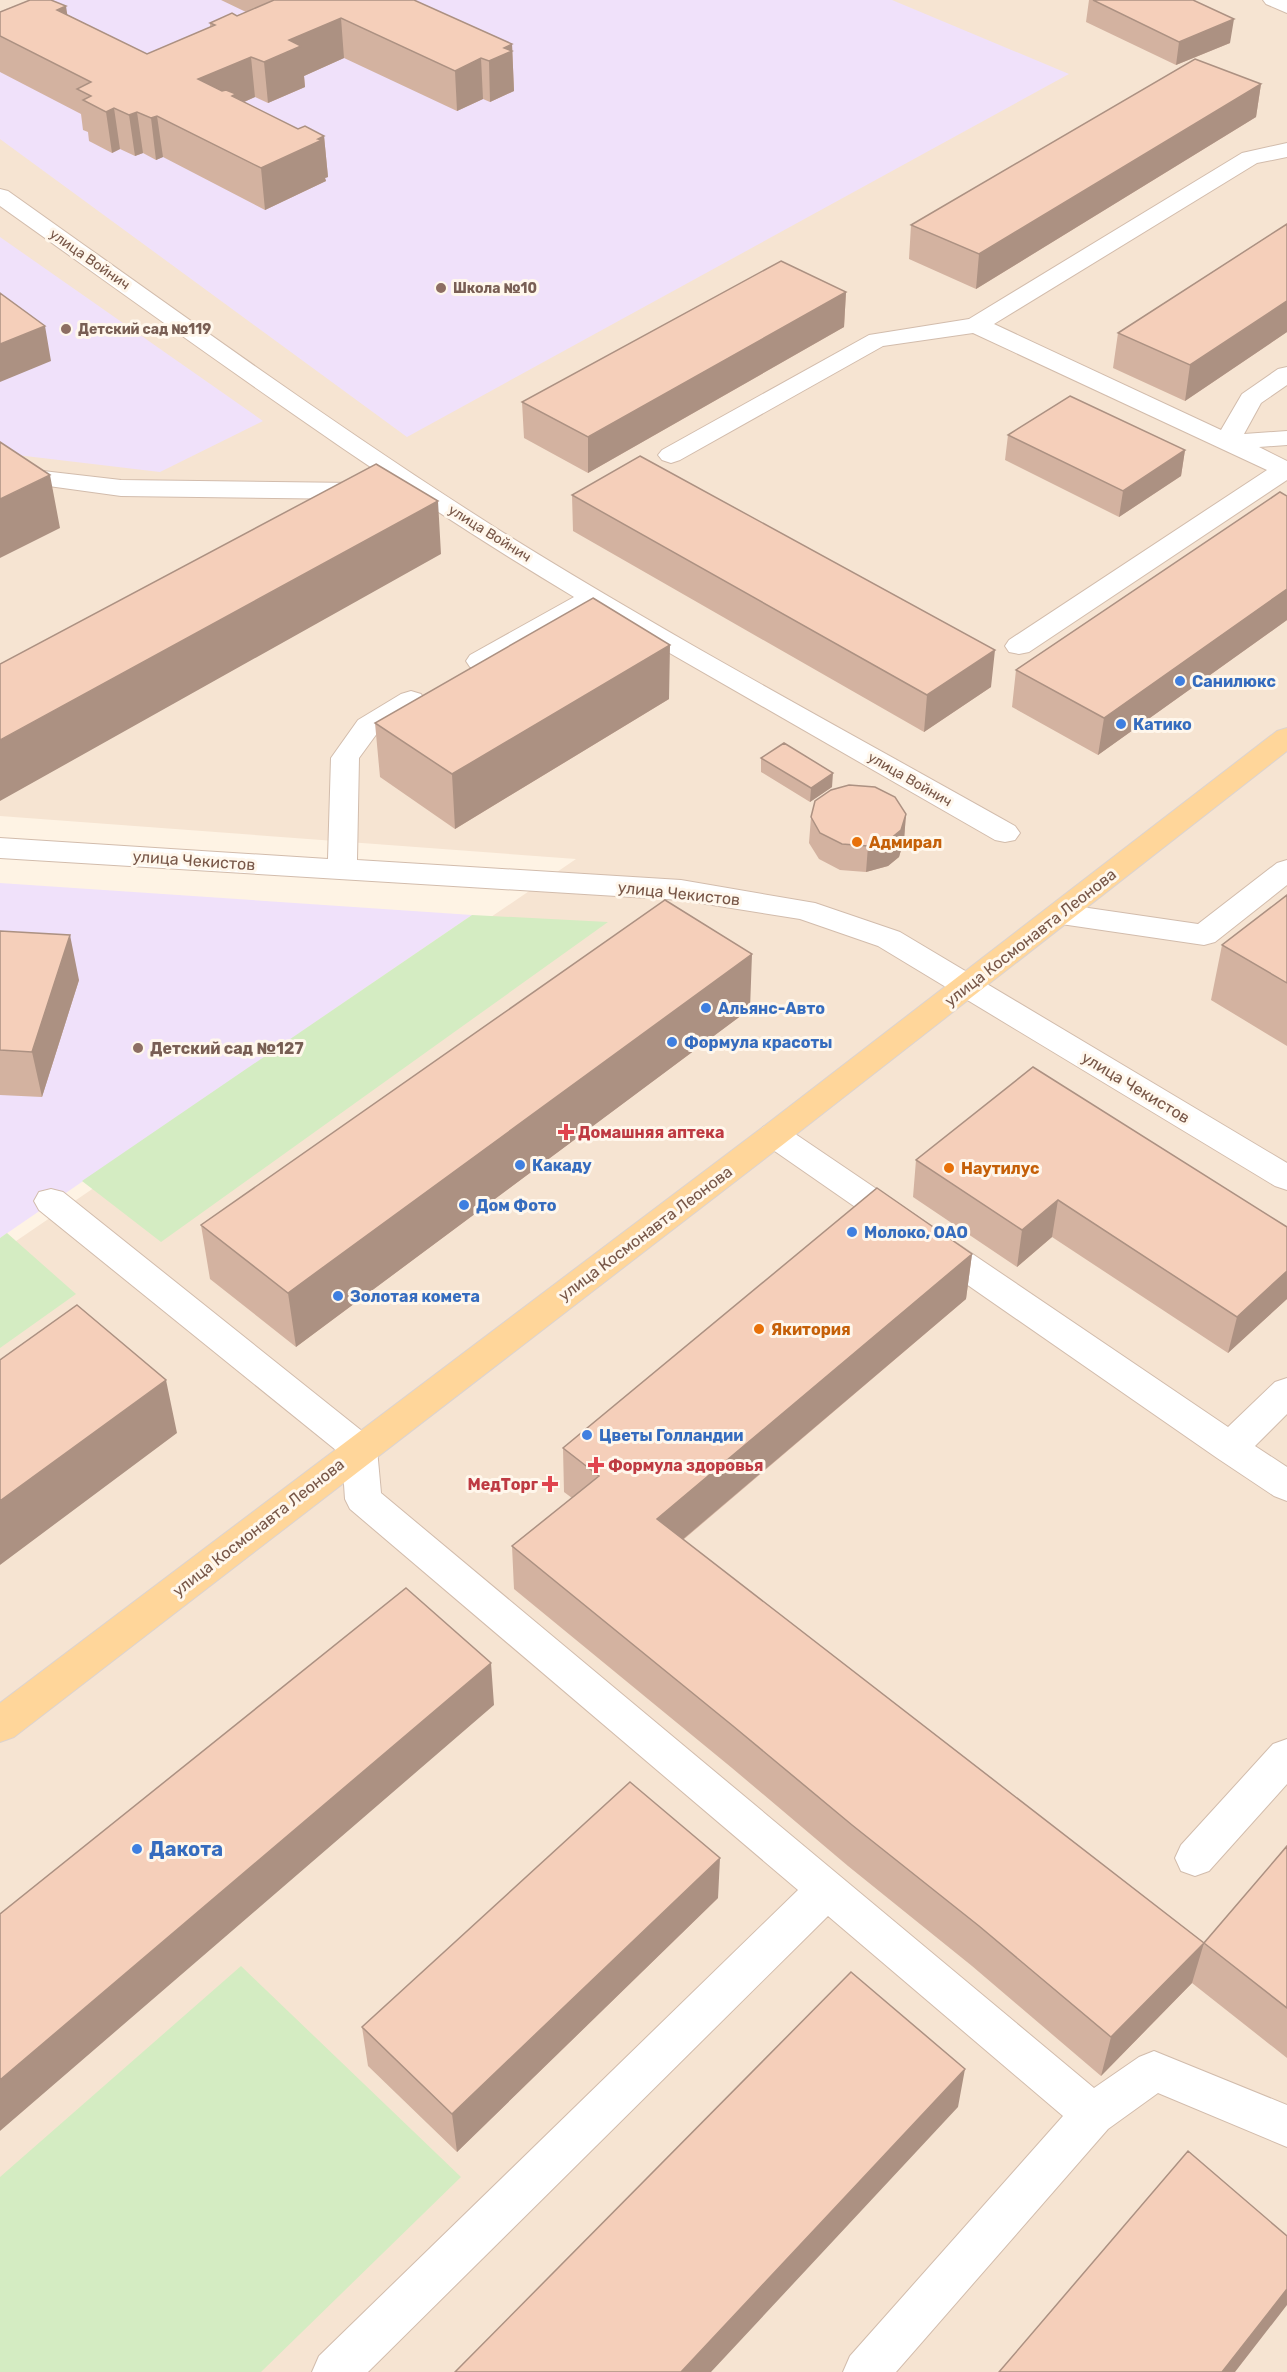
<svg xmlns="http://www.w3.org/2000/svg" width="1287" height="2372" font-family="Rubik,sans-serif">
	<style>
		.residential { fill: #f6e4d2 }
		.education { fill: #f0e1fa }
		.green { fill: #d4ecc2 }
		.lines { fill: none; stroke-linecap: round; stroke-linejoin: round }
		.minor-casing { stroke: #d2bcac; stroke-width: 2 }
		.major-casing { stroke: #dcd3cf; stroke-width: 2 }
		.minor { fill: #fff; fill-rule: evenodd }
		.major { fill: #ffd69a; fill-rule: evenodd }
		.wall { fill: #d3b2a0 }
		.shaded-wall { fill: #ac9182 }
		.building { fill: #f5cfba; stroke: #ac9182; stroke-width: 1.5 }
		.education-dot { fill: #8d6e63; stroke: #fff7ec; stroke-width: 2 }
		.shop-dot { fill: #3f7fe0; stroke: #fff7ec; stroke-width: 2 }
		.food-dot { fill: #e8710a; stroke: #fff7ec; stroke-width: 2 }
		.health-dot { fill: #e0444e; stroke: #fff7ec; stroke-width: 2 }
		.labels { text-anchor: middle; stroke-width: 6; stroke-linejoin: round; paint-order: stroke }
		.far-street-label { font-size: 14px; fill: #785748; stroke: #fff7ec }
		.far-education-label { font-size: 14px; font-weight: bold; fill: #785e54; stroke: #fff7ec; text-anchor: start }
		.shop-label { font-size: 16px; font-weight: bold; fill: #366cbe; stroke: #fff7ec; text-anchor: start }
		.food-label { font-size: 16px; font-weight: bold; fill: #c56008; stroke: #fff7ec; text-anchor: start }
		.street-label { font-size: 16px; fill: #785748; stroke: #fff7ec }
		.education-label { font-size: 16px; font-weight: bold; fill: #785e54; stroke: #fff7ec; text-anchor: start }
		.health-label { font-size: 16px; font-weight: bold; fill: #be3a42; stroke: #fff7ec; text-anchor: start }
		.near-shop-label { font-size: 20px; font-weight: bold; fill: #366cbe; stroke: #fff7ec; text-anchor: start }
	</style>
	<rect width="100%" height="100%" fill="#fef3e4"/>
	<!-- residential -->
	<path class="residential" d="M0 0H1287V2372H0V1252L576 859 0 816Z"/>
	<!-- education -->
	<path class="education" d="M32 0H892L1069 74 407 437 0 139V14Z
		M0 237 263 421 160 472 0 453Z
		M0 883 472 915 0 1238Z"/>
	<!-- green -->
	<path class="green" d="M472 915 608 922 161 1242 82 1181Z
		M7 1233 76 1294 0 1348V1238Z
		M241 1966 461 2177 261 2372H0V2177Z"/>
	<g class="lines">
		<!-- minor casing -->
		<g class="minor-casing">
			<path id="minor" d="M1263 0H1287V13L1266 4Z
				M1287 143V157L1257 163 994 324 1221 430 1242 394 1278 369 1287 367V385L1261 403 1244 434 1287 431V445L1259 447 1287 461V480L1029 652 1019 654 1009 652 1005 646 1009 640 1267 470 973 333 883 346 680 460 671 463 662 460 658 455 662 450 869 335 969 319 1242 153Z
				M0 189 8 191C169 305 329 422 496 528 665 634 841 728 1015 826L1020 833 1015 840 1005 842 995 840 593 609 490 667 480 669 470 667 466 661 470 655 574 597C375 478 189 340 0 206Z
				M43 471 121 480 355 483 364 486 368 491 364 496 355 499 121 496 34 484 30 479 34 474Z
				M411 691 421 694 425 700 421 706 378 732 359 758 357 860 681 880 815 903 900 932 1287 1163V1190L1275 1186 878 946 800 919 681 900 0 858V838L328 859 331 758 358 720 401 694Z
				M1287 860V885L1215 942 1204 945 1061 924 1050 921 1046 914 1050 907 1061 904 1198 924 1277 863Z
				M774 1123 785 1127 1228 1427 1275 1382 1287 1378V1414L1255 1446 1287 1467V1501L1274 1496 1217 1458 763 1143 758 1135 763 1127Z
				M51 1189 63 1192 372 1439 377 1449 381 1493 1094 2088 1139 2057 1154 2051 1287 2105V2147L1158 2093 1108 2129 896 2372H843L850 2356 1063 2116 828 1916 368 2372H312L319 2356 798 1890 350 1509 345 1499 342 1455 39 1210 34 1201 39 1192Z
				M1287 1739V1784L1209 1871 1195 1876 1181 1871 1175 1858 1181 1845 1273 1744Z"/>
		</g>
		<!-- major casing -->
		<g class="major-casing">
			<path id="major" d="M1287 728V751L785 1143 14 1737 0 1742V1703L763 1127 1277 731Z"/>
		</g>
		<!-- minor -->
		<use href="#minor" class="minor"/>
		<!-- major -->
		<use href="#major" class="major"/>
	</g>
	<!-- wall -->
	<path class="wall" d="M221 0H414L512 44 514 91 490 102 483 99 457 111 344 58 304 76 305 87 268 103 255 97 244 102 298 129 324 136 328 177 325 178 326 181 265 210 163 157 156 160 143 153 135 156 120 149 112 153 89 141 88 132 83 130 81 114 0 72V12L68 15 147 54 210 27V23L237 16 246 12Z
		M1089 0H1193L1230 43 1176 65 1086 22Z
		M1261 84 1256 117 976 289 909 259 911 225Z
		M1287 224V332L1185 401 1113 368 1118 333Z
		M846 292 844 327 588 473 524 438 522 402Z
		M1008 435 1185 450 1181 476 1119 517 1005 460Z
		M572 495 991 687 924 732 573 531Z
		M1287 496V620L1098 755 1012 707 1016 670Z
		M669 699 455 829 380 777 375 723Z
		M761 758 832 787 810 802 761 772Z
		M906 814 904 840 899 857 888 866 866 872 840 870 819 859 809 843 811 817Z
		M1287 895V1046L1211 1000 1222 945Z
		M0 931 79 980 42 1097 0 1095Z
		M750 1009 296 1347 210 1279 201 1225Z
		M916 1160 1287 1227V1299L1228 1353 1052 1237 1017 1267 913 1197Z
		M972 1254 966 1299 683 1540 1204 1943 1287 1846V2058L1192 1983 1101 2076 972 1966 848 1866 732 1768 514 1589 512 1546 572 1498 564 1492 563 1448Z
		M718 1898 457 2152 368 2066 362 2027Z"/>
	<!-- shaded-wall -->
	<path class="shaded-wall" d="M66 6 72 46 57 10Z
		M341 18 344 58 304 76 305 87 268 103 264 62 289 40Z
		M1234 19 1230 43 1176 65 1179 42Z
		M512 44 514 91 490 102 489 61 504 48Z
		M251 57 255 97 237 105 198 79Z
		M481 58 483 99 457 111 455 71Z
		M1261 84 1256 117 976 289 979 254Z
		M114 108 120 149 112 153 106 112Z
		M137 112 143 153 135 156 129 115Z
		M157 116 163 157 156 160 151 118Z
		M324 136 328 177 325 178 326 181 265 210 261 168Z
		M846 292 844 327 588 473V437Z
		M1287 301V332L1185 401 1190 365Z
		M45 326 51 361 0 382V344Z
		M1185 450 1181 476 1119 517 1123 491Z
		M50 475 60 528 0 558V499Z
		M438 501 441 554 0 801V740Z
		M1287 589V620L1098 755 1104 718Z
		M670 645 669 699 455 829 452 774Z
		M995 650 991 687 924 732 927 695Z
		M833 773 832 787 810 802 811 788Z
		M906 814 904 840 899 857 888 866 866 872 868 846Z
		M70 935 79 980 42 1097 32 1052Z
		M752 954 750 1009 296 1347 288 1293Z
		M1058 1200 1052 1237 1017 1267 1022 1230Z
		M972 1254 966 1299 656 1562 657 1519Z
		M1287 1271V1299L1228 1353 1237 1317Z
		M166 1380 177 1433 0 1565V1501Z
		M491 1663 494 1705 0 2131V2080Z
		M720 1858 718 1898 457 2152 452 2114Z
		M1204 1943 1192 1983 1101 2076 1111 2037Z
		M965 2069 958 2107 711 2372H681Z
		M1287 2289V2305L1235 2372H1222Z"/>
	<!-- building -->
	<path class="building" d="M30 0H51L66 6 57 10 147 54 215 25 210 23 232 13 237 16 274 0H414L512 44 504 48 512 51 489 61 481 58 455 71 341 18 289 40 301 46 264 62 251 57 198 79 222 91 226 90 236 94 232 96 298 129 305 126 324 136 318 139 322 140 261 168 157 116 151 118 137 112 129 115 114 108 106 112 83 100 91 96 77 89 91 82 0 36V12Z
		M1093 0H1193L1234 19 1179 42Z
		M1195 59 1261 84 979 254 911 225Z
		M1287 224V301L1190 365 1118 333Z
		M781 261 846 292 588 437 522 402Z
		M0 293 45 326 0 344Z
		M1070 396 1185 450 1123 491 1008 435Z
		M0 442 50 475 0 499Z
		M640 456 995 650 927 695 572 495Z
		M376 464 438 501 0 740V664Z
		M1280 492 1287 496V589L1104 718 1016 670Z
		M593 598 670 645 452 774 375 723Z
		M784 743 833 773 811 788 761 758Z
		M849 785 875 787 895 797 906 814 901 830 890 839 868 846 842 844 820 833 811 817 815 801 831 790Z
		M1287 895V983L1222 945Z
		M665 900 752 954 288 1293 201 1225Z
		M0 931 70 935 32 1052 0 1050Z
		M1033 1067 1287 1227V1271L1237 1317 1058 1200 1022 1230 916 1160Z
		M877 1188 972 1254 657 1519 1204 1943 1111 2037 979 1926 852 1825 733 1726 512 1546 599 1476 563 1448Z
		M77 1305 166 1380 0 1501V1360Z
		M406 1588 491 1663 0 2080V1914Z
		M630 1782 720 1858 452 2114 362 2027Z
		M1287 1846V2008L1204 1943Z
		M851 1972 965 2069 681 2372H455Z
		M1188 2151 1287 2236V2289L1222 2372H999Z"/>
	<!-- markers -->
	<g class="education-dot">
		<circle cx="441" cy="288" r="6"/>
		<circle cx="66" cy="329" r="6"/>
		<circle cx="138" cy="1048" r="6"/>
	</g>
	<g class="shop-dot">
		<circle cx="1180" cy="681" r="6"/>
		<circle cx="1121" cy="724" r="6"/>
		<circle cx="706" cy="1008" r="6"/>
		<circle cx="672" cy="1042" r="6"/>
		<circle cx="520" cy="1165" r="6"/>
		<circle cx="464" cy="1205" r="6"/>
		<circle cx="852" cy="1232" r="6"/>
		<circle cx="338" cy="1296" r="6"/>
		<circle cx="587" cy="1435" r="6"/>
		<circle cx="137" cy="1849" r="6"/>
	</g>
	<g class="food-dot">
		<circle cx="857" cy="842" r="6"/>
		<circle cx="949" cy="1168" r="6"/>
		<circle cx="759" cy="1329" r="6"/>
	</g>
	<g class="health-dot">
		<path d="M563 1123h6v6h6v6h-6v6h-6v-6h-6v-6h6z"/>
		<path d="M593 1456h6v6h6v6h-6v6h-6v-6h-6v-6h6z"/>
		<path d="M547 1475h6v6h6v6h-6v6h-6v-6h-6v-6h6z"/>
	</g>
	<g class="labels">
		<!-- far-street labels -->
		<g class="far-street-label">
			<text transform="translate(90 259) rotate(35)" y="5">улица Войнич</text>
			<text transform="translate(490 533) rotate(32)" y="5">улица Войнич</text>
			<text transform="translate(910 779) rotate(30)" y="5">улица Войнич</text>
		</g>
		<!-- far-education labels -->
		<g class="far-education-label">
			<text x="453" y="293">Школа №10</text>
			<text x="78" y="334">Детский сад №119</text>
		</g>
		<!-- shop labels -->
		<g class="shop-label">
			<text x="1192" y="687">Санилюкс</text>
			<text x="1133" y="730">Катико</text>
			<text x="718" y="1014">Альянс-Авто</text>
			<text x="684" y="1048">Формула красоты</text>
			<text x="532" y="1171">Какаду</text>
			<text x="476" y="1211">Дом Фото</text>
			<text x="864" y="1238">Молоко, ОАО</text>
			<text x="350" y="1302">Золотая комета</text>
			<text x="599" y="1441">Цветы Голландии</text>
		</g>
		<!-- food labels -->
		<g class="food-label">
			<text x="869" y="848">Адмирал</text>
			<text x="961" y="1174">Наутилус</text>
			<text x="771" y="1335">Якитория</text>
		</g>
		<!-- street labels -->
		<g class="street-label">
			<text transform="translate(194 860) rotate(4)" y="6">улица Чекистов</text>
			<text transform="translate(679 893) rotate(6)" y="6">улица Чекистов</text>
			<text transform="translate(1030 937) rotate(-38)" y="6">улица Космонавта Леонова</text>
			<text transform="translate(1136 1087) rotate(31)" y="6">улица Чекистов</text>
			<text transform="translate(645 1233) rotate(-37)" y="6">улица Космонавта Леонова</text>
			<text transform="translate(258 1527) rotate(-38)" y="6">улица Космонавта Леонова</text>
		</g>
		<!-- education labels -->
		<g class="education-label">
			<text x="150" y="1054">Детский сад №127</text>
		</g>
		<!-- health labels -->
		<g class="health-label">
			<text x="578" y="1138">Домашняя аптека</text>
			<text x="608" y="1471">Формула здоровья</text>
			<text x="538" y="1490" text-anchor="end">МедТорг</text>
		</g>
		<!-- near-shop labels -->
		<g class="near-shop-label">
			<text x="149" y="1856">Дакота</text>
		</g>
	</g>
</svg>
